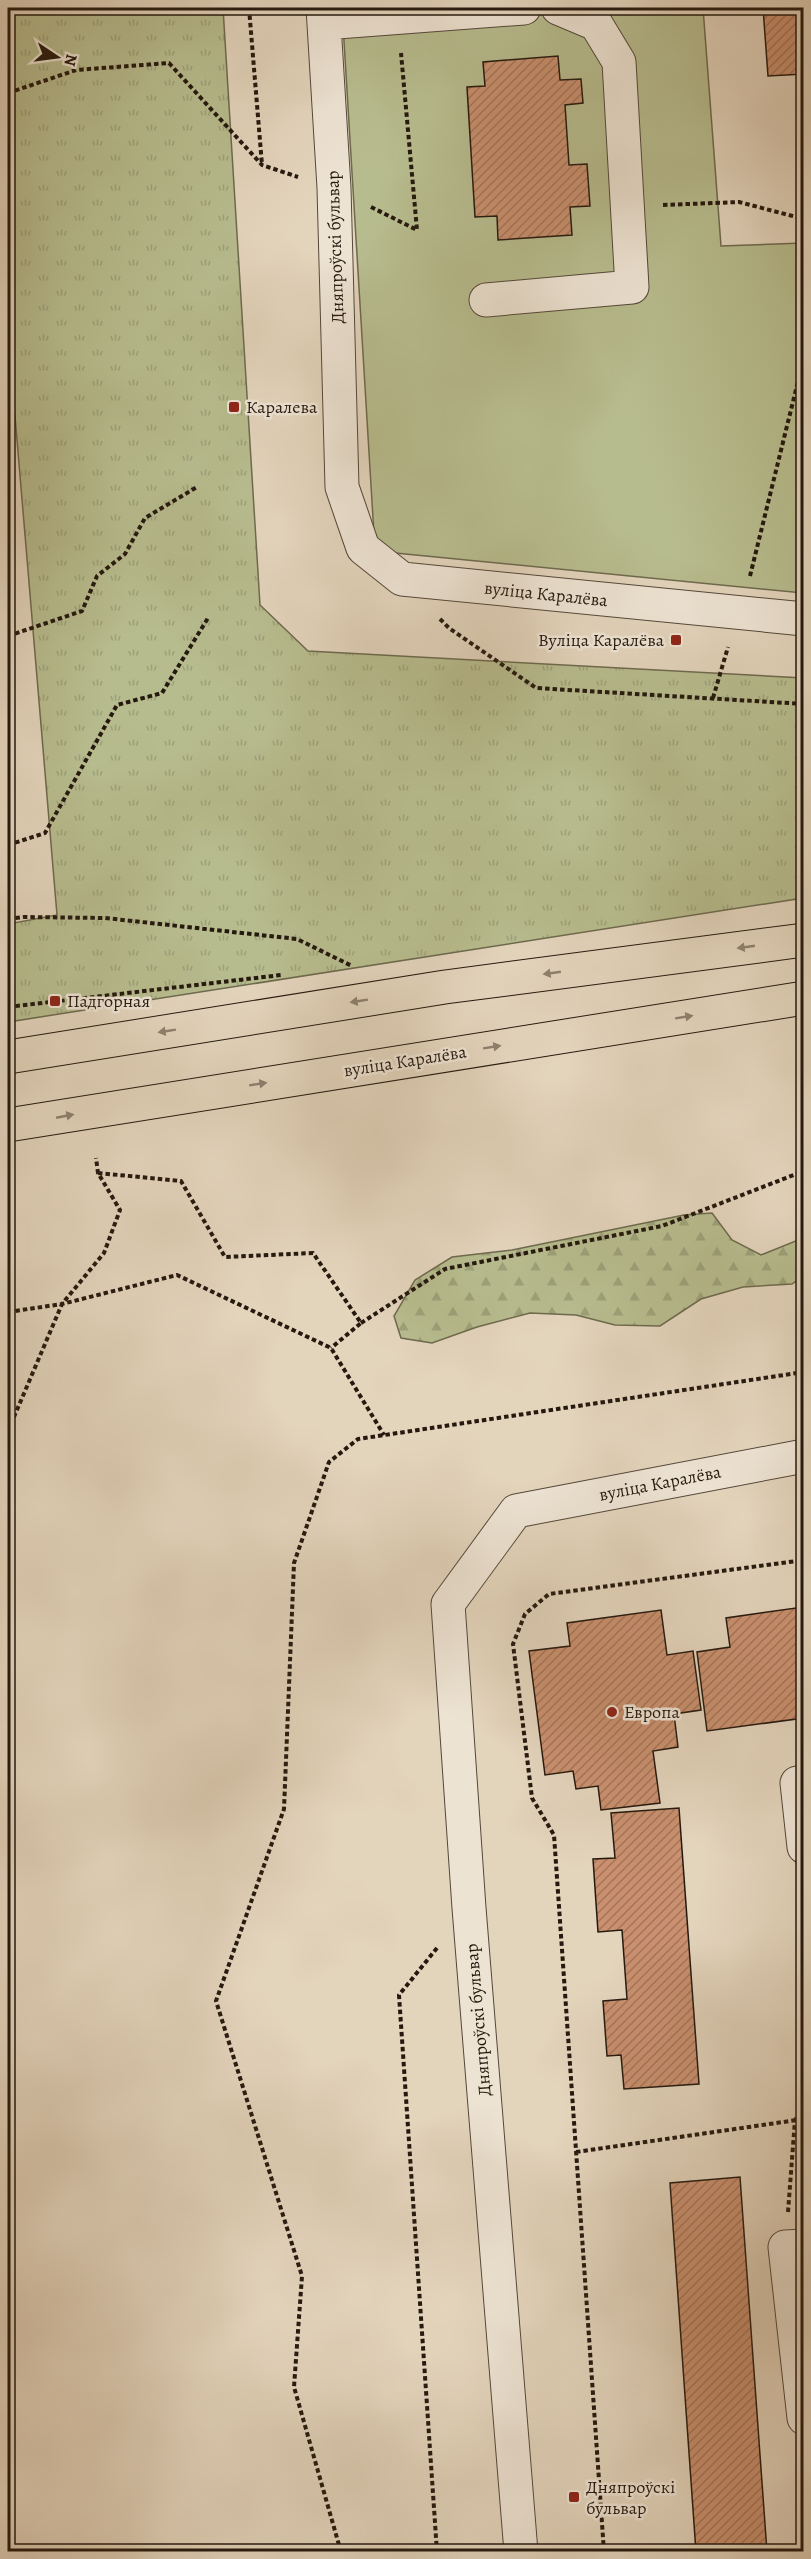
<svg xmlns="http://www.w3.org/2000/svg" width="811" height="2559" font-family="Alegreya,serif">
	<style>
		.grass { fill: url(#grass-tufts); stroke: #6e6a4e; stroke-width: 1.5 }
		.forest { fill: url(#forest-firs); stroke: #6e6a4e; stroke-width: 1.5 }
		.park { fill: #b7bc8e; stroke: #6e6a4e; stroke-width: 1.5 }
		.building { fill: url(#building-hatch); stroke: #25190f; stroke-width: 1.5 }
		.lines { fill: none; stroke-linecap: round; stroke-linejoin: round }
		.minor-casing { stroke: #54483a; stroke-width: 35 }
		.major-casing { stroke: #25190f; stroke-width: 35 }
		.path { stroke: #25190f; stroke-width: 4; stroke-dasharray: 4.5 3; stroke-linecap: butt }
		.minor { stroke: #ede3d3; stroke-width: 33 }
		.major { stroke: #e3d4bc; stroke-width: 33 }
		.oneway { fill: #8e806e }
		.poi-dot { fill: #8f2418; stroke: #ede3d3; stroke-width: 2 }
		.labels { text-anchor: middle; stroke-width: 5; stroke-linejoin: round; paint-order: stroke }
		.street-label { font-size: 18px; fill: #25190f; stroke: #ede3d3 }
		.poi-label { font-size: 18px; fill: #25190f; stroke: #ede3d3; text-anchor: start }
	</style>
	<defs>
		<pattern id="grass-tufts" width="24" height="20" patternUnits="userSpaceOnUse" patternTransform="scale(1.5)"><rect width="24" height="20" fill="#b7bc8e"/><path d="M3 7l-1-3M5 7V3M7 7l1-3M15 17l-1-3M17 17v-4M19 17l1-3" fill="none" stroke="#9da179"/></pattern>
		<pattern id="forest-firs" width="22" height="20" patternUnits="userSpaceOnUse" patternTransform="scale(1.5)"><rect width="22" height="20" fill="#b7bc8e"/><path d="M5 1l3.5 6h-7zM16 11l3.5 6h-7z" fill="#9da179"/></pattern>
		<pattern id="building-hatch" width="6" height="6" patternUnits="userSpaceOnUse" patternTransform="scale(1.5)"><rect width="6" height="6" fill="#ca906f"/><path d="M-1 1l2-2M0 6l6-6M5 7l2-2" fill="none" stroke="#a4755a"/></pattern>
	</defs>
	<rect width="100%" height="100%" fill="#e3d4bc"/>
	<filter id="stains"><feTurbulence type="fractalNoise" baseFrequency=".00333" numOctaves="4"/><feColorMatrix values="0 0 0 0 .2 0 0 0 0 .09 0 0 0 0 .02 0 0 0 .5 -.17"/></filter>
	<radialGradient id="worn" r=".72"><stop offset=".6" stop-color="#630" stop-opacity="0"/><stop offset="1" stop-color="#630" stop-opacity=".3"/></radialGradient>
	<!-- grass -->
	<path class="grass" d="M8 8H223L260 605 308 651 803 678V898L8 1022V924L57 915 8 333Z"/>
	<!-- forest -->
	<path class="forest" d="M712 1213 732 1240 761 1255 803 1238V1276L792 1284 743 1287 701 1299 660 1326 615 1325 576 1315 530 1313 477 1327 432 1343 401 1338 394 1316 415 1280 452 1257 512 1250 684 1215Z"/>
	<!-- park -->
	<path class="park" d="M342 8H703L721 246 803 243V593L375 551Z"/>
	<!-- building -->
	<path class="building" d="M763 8H804V74L768 76Z
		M558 56 560 80 581 79 583 103 565 105 569 165 587 164 590 206 570 207 572 235 498 240 497 216 475 217 467 87 485 86 483 62Z
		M803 1607 804 1718 707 1731 697 1652 730 1647 726 1618Z
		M661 1610 667 1655 693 1651 701 1710 674 1714 678 1747 653 1751 660 1803 601 1810 598 1786 576 1789 573 1771 545 1775 529 1651 570 1646 567 1623Z
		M679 1808 699 2084 624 2089 621 2055 607 2056 603 2001 627 1999 622 1930 598 1932 593 1859 615 1858 611 1813Z
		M740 2177 767 2552H696L670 2183Z"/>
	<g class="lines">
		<!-- minor casing -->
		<g class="minor-casing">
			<path id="minor" d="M323 8 334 188 342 487 363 548 402 579 804 619
				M324 23 524 8
				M486 300 632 287 619 62 596 24 558 8
				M804 1782 797 1783 804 1847
				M804 2246 785 2247 804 2418
				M521 2552 469 1908 448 1604 516 1511 804 1456"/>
		</g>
		<!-- major casing -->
		<g class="major-casing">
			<path id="major" d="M8 1057 445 987 804 940
				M8 1125 804 998"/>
		</g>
		<!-- path -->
		<path class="path" d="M249 8 262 165
			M8 93 76 70 169 63 262 165 298 177
			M663 205 739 202 804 219
			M371 207 417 230 401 53
			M750 576 804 357
			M440 619 449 628 536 688 804 704
			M8 636 82 611 97 576 125 554 145 518 197 487
			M713 698 728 647
			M8 845 45 833 117 705 162 693 208 618
			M8 919 24 917 105 918 297 939 352 966
			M8 1007 281 975
			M98 1173 181 1181 225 1257 313 1253 361 1323 331 1348
			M8 1312 62 1304 177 1275 331 1348 384 1435
			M361 1323 445 1269 662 1226 804 1171
			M8 1431 62 1304 104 1253 120 1210 98 1173 96 1158
			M437 1948 399 1995 437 2552
			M576 2152 804 2119
			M788 2212 795 2120 804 2105
			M341 2552 294 2387 302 2276 216 2001 284 1809 294 1563 329 1462 358 1439 804 1372
			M604 2552 554 1835 532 1798 513 1644 525 1614 549 1594 804 1560"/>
		<!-- minor -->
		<use href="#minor" class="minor"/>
		<!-- major -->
		<use href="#major" class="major"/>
	</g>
	<!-- one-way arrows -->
	<defs><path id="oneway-solid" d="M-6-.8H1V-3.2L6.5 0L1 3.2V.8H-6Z" transform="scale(1.5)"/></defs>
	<g class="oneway">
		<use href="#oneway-solid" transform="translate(746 947) rotate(172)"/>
		<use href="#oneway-solid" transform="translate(552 973) rotate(172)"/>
		<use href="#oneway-solid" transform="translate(359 1001) rotate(171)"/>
		<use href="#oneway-solid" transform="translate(684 1017) rotate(-9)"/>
		<use href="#oneway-solid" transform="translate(167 1031) rotate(171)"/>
		<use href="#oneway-solid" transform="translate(492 1047) rotate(-9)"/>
		<use href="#oneway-solid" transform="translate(258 1084) rotate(-9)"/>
		<use href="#oneway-solid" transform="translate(65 1116) rotate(-11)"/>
	</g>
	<!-- markers -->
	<g class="poi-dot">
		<rect x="228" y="401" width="12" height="12" rx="3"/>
		<rect x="670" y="634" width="12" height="12" rx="3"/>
		<rect x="49" y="995" width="12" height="12" rx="3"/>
		<circle cx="612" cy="1712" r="6"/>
		<rect x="568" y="2491" width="12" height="12" rx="3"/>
	</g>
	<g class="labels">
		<!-- street labels -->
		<g class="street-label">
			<text transform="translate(335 247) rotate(-92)" y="6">Дняпроўскі бульвар</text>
			<text transform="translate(546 594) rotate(6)" y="6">вуліца Каралёва</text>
			<text transform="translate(405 1061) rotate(-9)" y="6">вуліца Каралёва</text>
			<text transform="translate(660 1483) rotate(-11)" y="6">вуліца Каралёва</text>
			<text transform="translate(478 2020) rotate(-95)" y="6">Дняпроўскі бульвар</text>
		</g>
		<!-- poi labels -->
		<g class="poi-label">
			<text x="246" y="413">Каралева</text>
			<text x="664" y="646" text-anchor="end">Вуліца Каралёва</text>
			<text x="67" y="1007">Падгорная</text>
			<text x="624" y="1718">Европа</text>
			<text x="586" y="2493">Дняпроўскі<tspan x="586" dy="21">бульвар</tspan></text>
		</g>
	</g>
	<!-- margin -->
	<rect width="811" height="2559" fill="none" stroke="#e3d4bc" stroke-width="30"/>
	<rect x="9" y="9" width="793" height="2541" fill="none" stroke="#25190f" stroke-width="3"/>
	<rect x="15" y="15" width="781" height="2529" fill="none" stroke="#25190f" stroke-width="1.5"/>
	<!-- north arrow -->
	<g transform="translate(57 57) rotate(103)" stroke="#ede3d3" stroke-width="4.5" paint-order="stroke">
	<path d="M0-4.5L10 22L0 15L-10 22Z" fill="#25190f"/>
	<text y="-9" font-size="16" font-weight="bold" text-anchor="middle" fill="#25190f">N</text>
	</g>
	<rect width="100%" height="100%" filter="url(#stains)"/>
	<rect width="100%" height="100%" fill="url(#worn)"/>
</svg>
